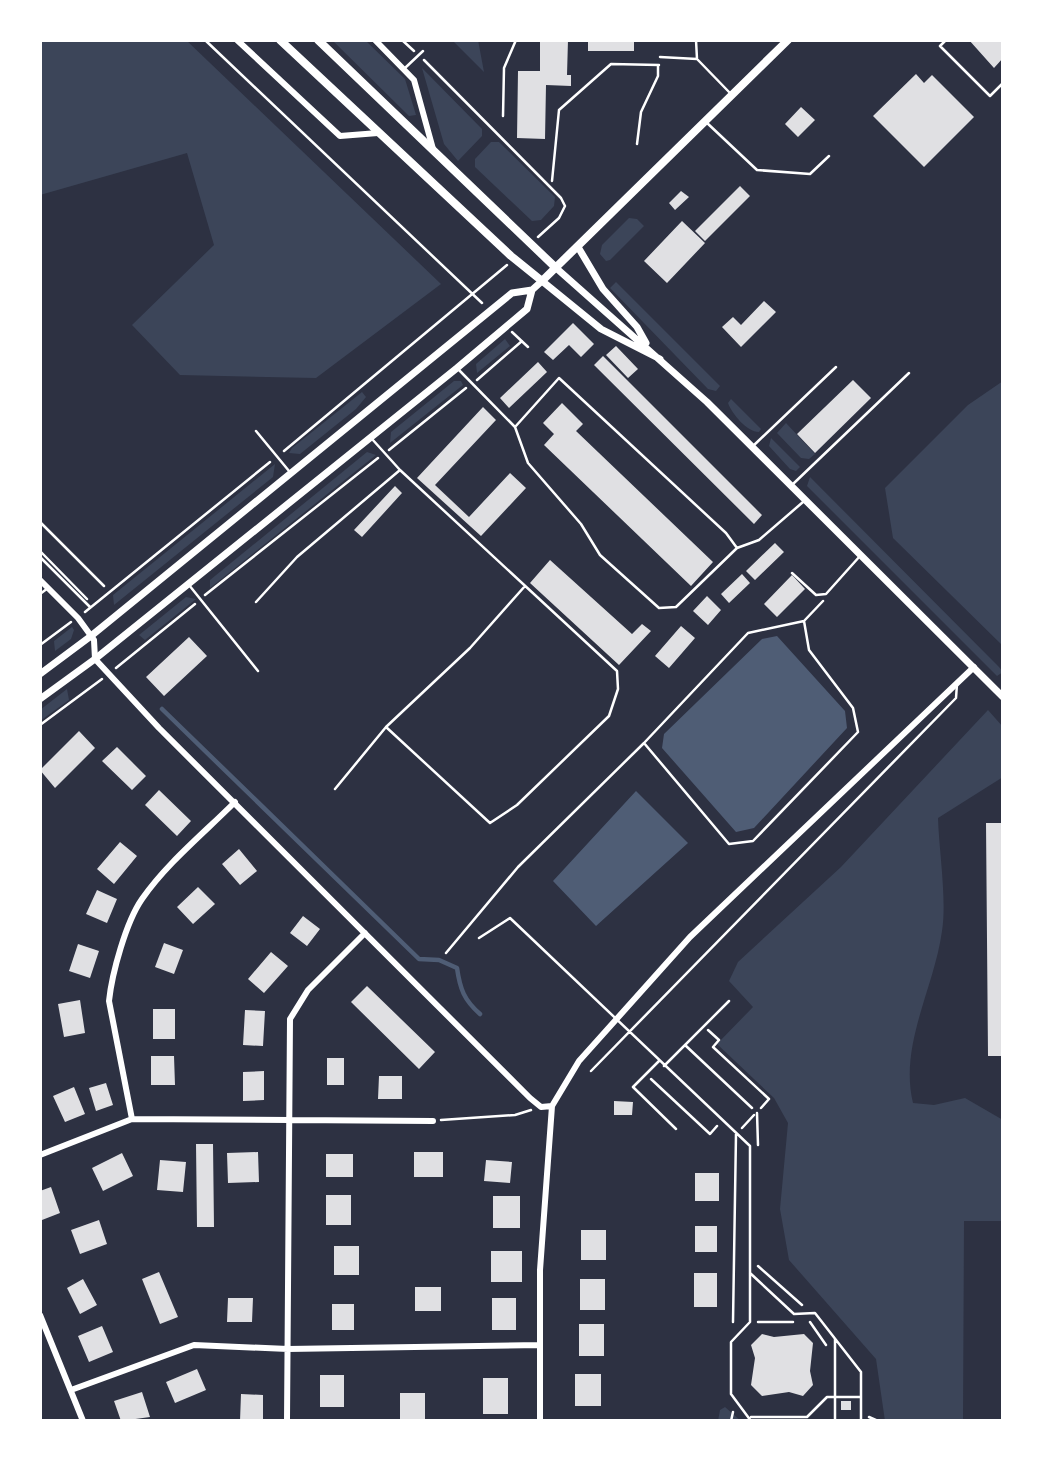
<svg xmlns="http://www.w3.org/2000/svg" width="1043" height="1461" font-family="'Sofia Sans Condensed',sans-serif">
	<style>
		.green { fill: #3c4559 }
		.water { fill: #4f5d75 }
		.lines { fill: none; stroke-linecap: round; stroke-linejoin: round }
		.stream { stroke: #4f5d75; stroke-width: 4.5 }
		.building { fill: #e0e0e3 }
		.path { stroke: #fff; stroke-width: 2.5 }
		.service { stroke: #fff; stroke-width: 2.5 }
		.minor { stroke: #fff; stroke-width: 6 }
		.tertiary { stroke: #fff; stroke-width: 7 }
		.secondary { stroke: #fff; stroke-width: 8 }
	</style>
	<rect width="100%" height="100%" fill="#2d3142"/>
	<!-- green -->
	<path class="green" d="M40 40H186L441 284 316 378 180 375 132 325 214 245 187 153 40 195Z
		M332 40H365L405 79 416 115 409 116Z
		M452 40H478L484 72Z
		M422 68 482 129V136L458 161 444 144Z
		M491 142H499L555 197 554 206 541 220 532 221 475 167V159Z
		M629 218 637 219 644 226 610 260 606 261 600 254 602 245Z
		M616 282 720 386 716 391 708 389 610 288Z
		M505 339 510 346 477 373 476 364Z
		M454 381H461L463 385 390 443 391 432Z
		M1003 381V646L893 538 885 488 968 405Z
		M362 392 366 397 356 409 300 454 289 453 292 448Z
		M731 399 761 429 759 432C747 432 732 414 728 403Z
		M786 423 815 454 809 459 801 458 777 433Z
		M771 438 800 467 796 471 790 469 769 446Z
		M367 452 376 455 210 588V580Z
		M275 464 273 477 114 605 113 595Z
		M810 477 999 667 1003 672 997 676 807 486Z
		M186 597 196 599 145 640 139 635Z
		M72 627 74 630 71 639 55 651 54 641Z
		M67 689 69 700 40 721V710Z
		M988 710 1003 727V777L938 818C939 851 947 900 942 931 934 989 899 1045 913 1103L934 1105 965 1098 1003 1120V1221H964L963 1421H885L876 1359 789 1260 780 1209 788 1123 774 1098 717 1044 753 1007 729 981 738 962 841 867Z
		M725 1407 741 1421H718L720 1410Z"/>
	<!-- water -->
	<path class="water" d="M777 636 845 711 847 728 754 828 736 832 662 748 664 734 762 639Z
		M636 791 688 843 596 926 553 881Z"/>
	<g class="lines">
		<!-- stream -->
		<path class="stream" d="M162 709 419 959 439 960 457 968C460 989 464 1000 480 1014"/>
	</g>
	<!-- building -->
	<path class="building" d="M540 40H568L567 75H571V86L546 85 545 139 517 138 518 71H540Z
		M588 40H634V51H588Z
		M969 40H1003V58L994 68Z
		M916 74 924 83 932 75 974 117 924 167 873 116Z
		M801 107 815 120 798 137 785 124Z
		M740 186 750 196 705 241 695 231Z
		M681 191 689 197 675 210 669 203Z
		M682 221 705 243 667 283 644 261Z
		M764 301 776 312 741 347 722 327 733 317 741 325Z
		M573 323 594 344 581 357 569 345 553 360 544 352Z
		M616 346 638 369 628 378 606 355Z
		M603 356 762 515 754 524 594 365Z
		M538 362 547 372 509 408 500 398Z
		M853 380 871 398 815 453 797 434Z
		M562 403 583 424 576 431 713 562 691 586 544 445 554 434 543 423Z
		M483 407 496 420 435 485 469 517 510 473 526 488 481 536 417 478Z
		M395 486 402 493 362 537 354 530Z
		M775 543 784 552 755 580 746 571Z
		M550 560 632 634 642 624 651 631 619 665 530 583Z
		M742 574 750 583 729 603 721 594Z
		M792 575 805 589 777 617 764 604Z
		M707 596 721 610 708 625 693 611Z
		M681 626 695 638 669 668 655 656Z
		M189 637 207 656 164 696 146 677Z
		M79 731 95 748 55 788 40 770Z
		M117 747 146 776 132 790 102 761Z
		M159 790 191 821 177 836 145 805Z
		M986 823H1003V1056H988Z
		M120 842 137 856 114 884 97 869Z
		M239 849 257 871 240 885 222 864Z
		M198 887 215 904 193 924 177 907Z
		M97 890 117 899 107 923 86 914Z
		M303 916 320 929 307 946 290 933Z
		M164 943 183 950 174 974 155 967Z
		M78 944 99 951 90 978 69 971Z
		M271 952 288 966 264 993 248 979Z
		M367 986 435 1052 419 1069 351 1002Z
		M80 1000 85 1033 64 1037 58 1004Z
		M153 1009H175V1039H153Z
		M245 1010 265 1011 263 1046 243 1045Z
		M151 1056H174L175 1085H151Z
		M327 1058H344V1085H327Z
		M264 1071V1100L243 1101V1072Z
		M379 1076H402V1099H378Z
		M106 1083 113 1105 96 1111 89 1088Z
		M74 1087 85 1114 65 1122 53 1096Z
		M614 1101 633 1102 632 1115H614Z
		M196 1144H213L214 1227H197Z
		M258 1152 259 1182 228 1183 227 1153Z
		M414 1152H443V1177H414Z
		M122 1153 133 1176 103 1191 92 1168Z
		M326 1154H353V1177H326Z
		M160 1160 186 1162 183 1192 157 1190Z
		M486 1160 512 1162 510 1183 484 1181Z
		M695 1173H719V1201H695Z
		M51 1187 60 1213 42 1220 40 1191Z
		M326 1195H351V1225H326Z
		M493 1196H520V1228H493Z
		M99 1220 107 1244 80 1254 71 1230Z
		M695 1226H717V1252H695Z
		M581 1230H606V1260H581Z
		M334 1246H359V1275H334Z
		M491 1251H522V1282H491Z
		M159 1272 178 1317 160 1324 142 1279Z
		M694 1273H717V1307H694Z
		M83 1279 97 1305 80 1314 67 1288Z
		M580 1279H605V1310H580Z
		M415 1287H441V1311H415Z
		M228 1298H253L252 1322H227Z
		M492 1298H516V1330H492Z
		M332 1304H354V1330H332Z
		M579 1324H604V1356H579Z
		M102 1326 113 1352 89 1362 78 1336Z
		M762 1334 774 1337 804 1334 813 1343 810 1371 813 1385 803 1396 789 1392 762 1396 751 1385 755 1358 751 1345Z
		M197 1369 206 1390 175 1403 166 1382Z
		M575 1374H601V1406H575Z
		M320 1375H344V1407H320Z
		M483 1378H508V1414H483Z
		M142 1392 150 1417 121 1421 114 1401Z
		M400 1393H425V1419H400Z
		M241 1394 263 1395V1421H240Z
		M841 1401H851V1410H841Z"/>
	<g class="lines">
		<!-- path -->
		<path class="path" d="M205 40 482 303
			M402 40 414 51
			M424 60 561 198 565 206 559 218 538 237
			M637 144 641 112 658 76V65
			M552 181 559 110 611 64 659 65
			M512 332 528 347
			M477 380 522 341
			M389 450 466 388
			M284 451 507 265
			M40 522 104 586
			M40 551 87 599
			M40 557 90 607
			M205 595 378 458
			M85 612 270 462
			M40 645 71 622
			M116 668 195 604
			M40 725 102 679
			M644 743 729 844 753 841 858 732 853 708 809 650 804 621 823 601
			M446 953 518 867 644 743 748 633 804 621
			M708 1030 719 1040 713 1047 769 1099 761 1108
			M651 1079 710 1134 717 1126
			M757 1113 758 1145
			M441 1120 515 1115 531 1110
			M742 1128 754 1115
			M758 1266 802 1305
			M758 1322H793
			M810 1322 826 1345
			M869 1417 878 1421
			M731 1421 733 1412"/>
		<!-- service -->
		<path class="service" d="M696 40 697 59 730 93
			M946 40 940 46 990 96 1003 83
			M660 57 697 59
			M405 68 423 51
			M503 116 504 68 516 40
			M706 122 757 170 810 174 829 156
			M457 368 515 427 528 463 581 524 600 555 659 608 676 607 737 548 759 540 803 502
			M515 427 559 378 726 533 737 548
			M256 431 289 471
			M372 439 400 470 617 671 618 689 609 716 517 805 490 823 386 727
			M752 447 836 367
			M793 484 909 373
			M792 573 816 595 826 594 860 556
			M189 585 258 671
			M40 594 48 588
			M256 602 297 557 400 470
			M335 789 386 727 470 648 525 586
			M479 938 510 918 750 1146V1322L731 1342V1394L751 1421
			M685 1045 752 1108
			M659 1061 633 1087 676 1129
			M664 1066 729 1001
			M591 1071 956 698 957 684
			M750 1273 794 1314 815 1313 861 1372V1421
			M733 1322 736 1134
			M835 1339V1421
			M751 1417H807L827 1397H861"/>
		<!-- minor -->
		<path class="minor" d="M237 40 340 136 378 133
			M375 40 414 80 433 149
			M40 580 78 618 94 640 95 659 159 728 530 1098 541 1107 552 1106
			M132 1119 109 1001C112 973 126 922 142 899 167 863 204 833 235 802
			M40 1155 132 1119 433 1121
			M40 1315 83 1421
			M71 1390 194 1345 288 1349 540 1345
			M287 1421 290 1019 308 990 365 933
			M540 1421V1270L552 1106 579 1061 690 937 974 667"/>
		<!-- tertiary -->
		<path class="tertiary" d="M578 247 603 289 637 327 646 343
			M555 267 707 402 1003 697
			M40 674 91 636 512 293 532 290
			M40 699 95 659 457 368 527 309 532 290 542 281 601 329 660 359"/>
		<!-- secondary -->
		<path class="secondary" d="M280 40 511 256 542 281 788 40
			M318 40 555 267"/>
	</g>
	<!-- border -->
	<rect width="1043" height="1461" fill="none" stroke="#ffffff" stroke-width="84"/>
</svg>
